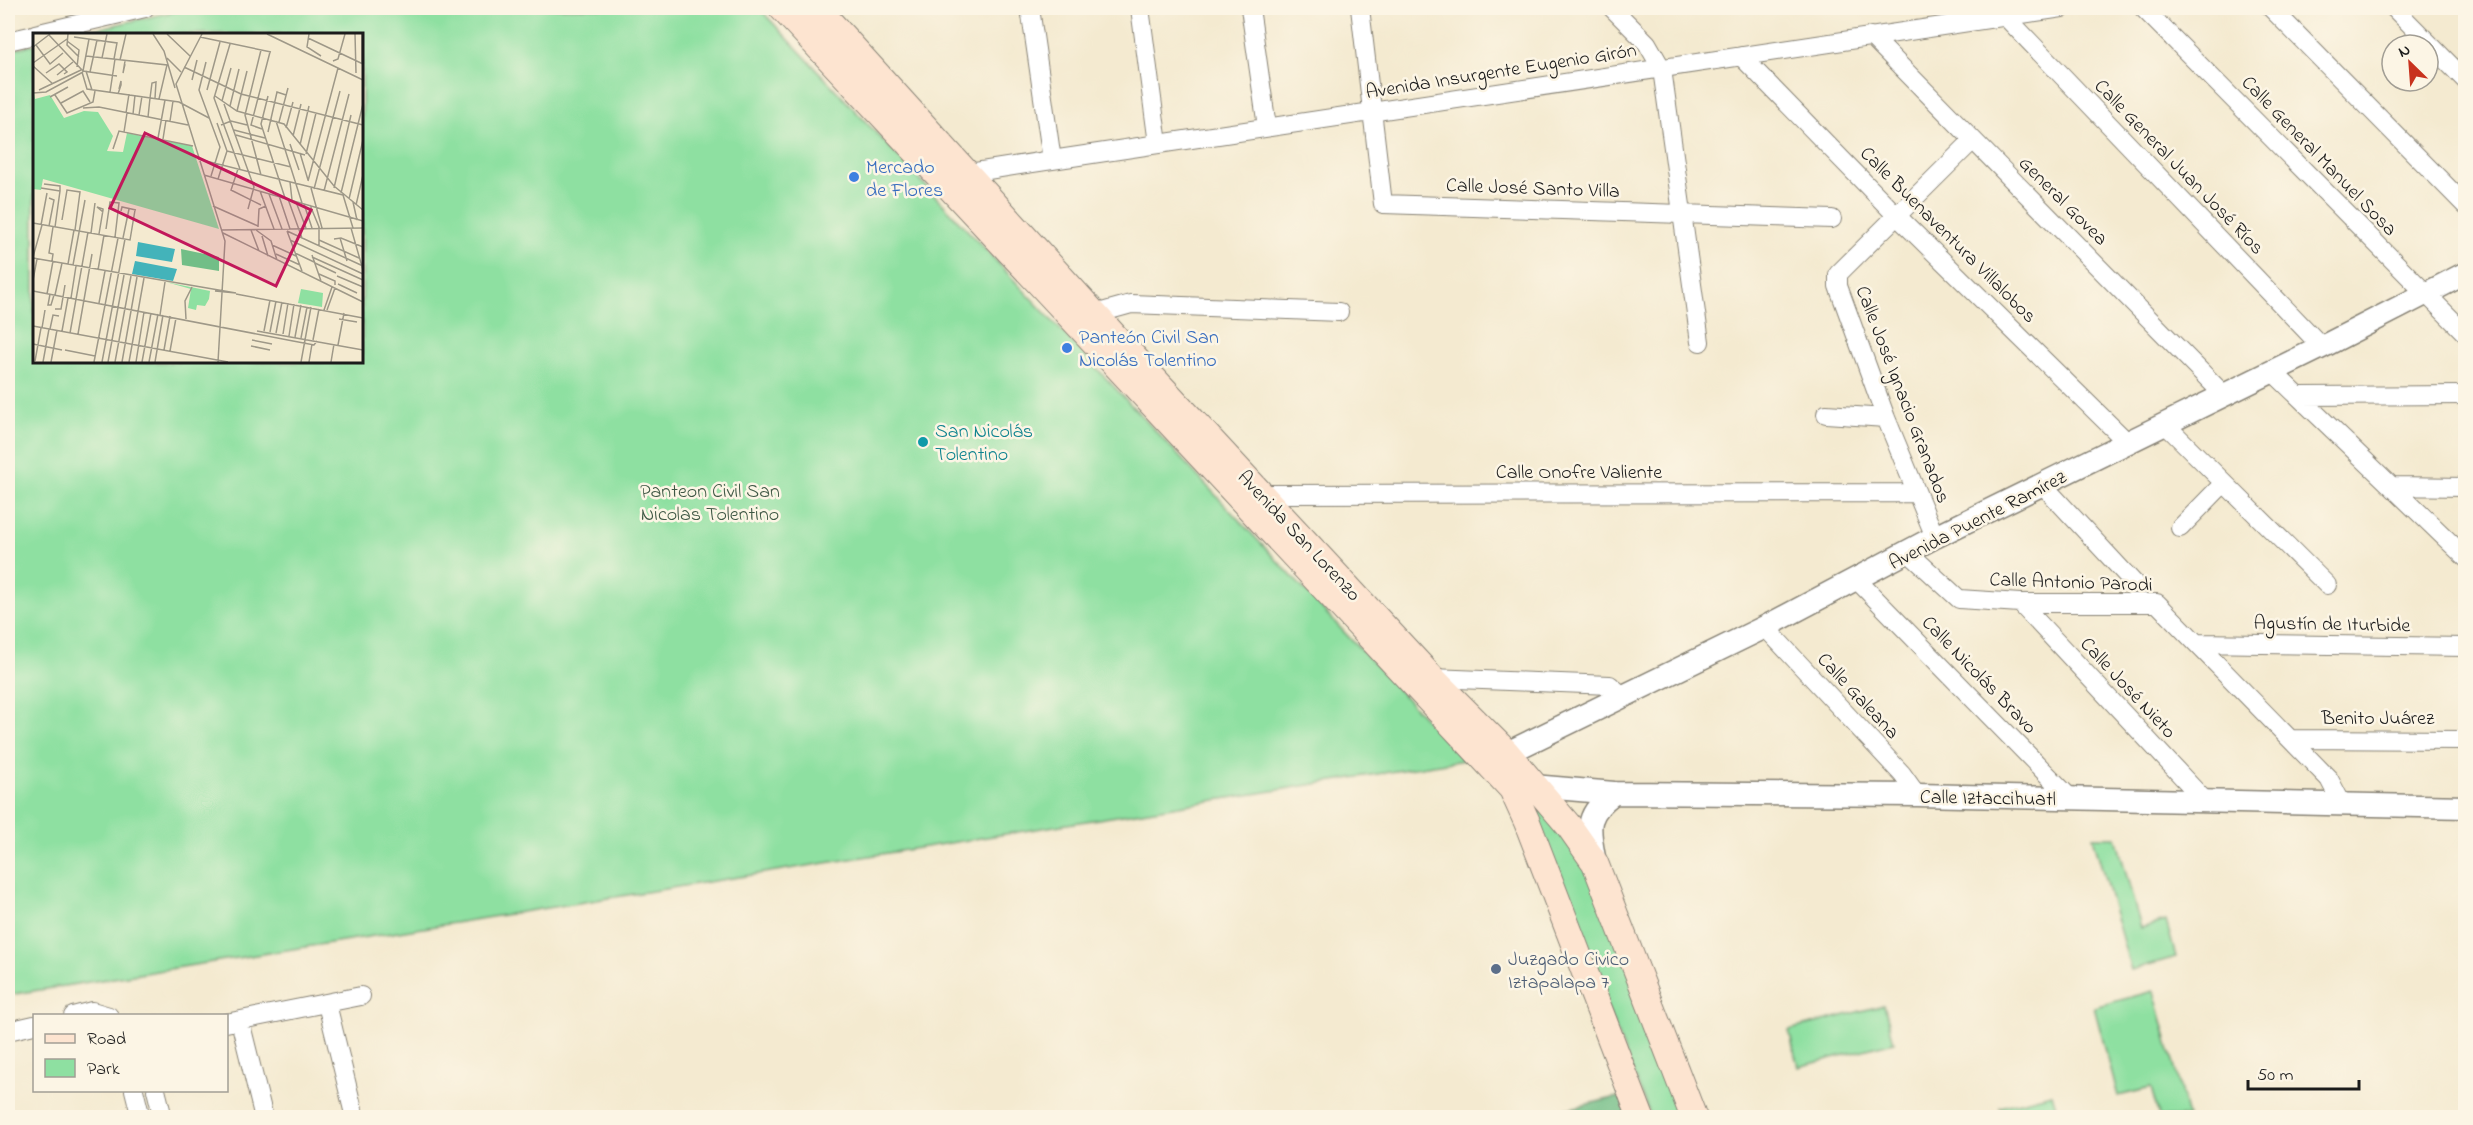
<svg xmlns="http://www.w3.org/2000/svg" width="2473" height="1125" font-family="'Indie Flower',sans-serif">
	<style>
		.green { fill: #8ee0a1; stroke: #557e5e; stroke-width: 1.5 }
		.forest { fill: #72be87; stroke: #476d52; stroke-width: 1.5 }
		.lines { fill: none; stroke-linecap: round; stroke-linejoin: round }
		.minor-casing { stroke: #888376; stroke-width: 20 }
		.tertiary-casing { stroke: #888376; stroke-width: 25 }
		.secondary-casing { stroke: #888376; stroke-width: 28 }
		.minor { stroke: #fff; stroke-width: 18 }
		.tertiary { stroke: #fff; stroke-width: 22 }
		.secondary { stroke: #fde4d0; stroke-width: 26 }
		.shop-dot { fill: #3f7fe0; stroke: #fcf5e5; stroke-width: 2 }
		.culture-dot { fill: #0f9aa8; stroke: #fcf5e5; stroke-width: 2 }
		.service-dot { fill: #5c6f8a; stroke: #fcf5e5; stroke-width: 2 }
		.labels { text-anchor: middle; stroke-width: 5; stroke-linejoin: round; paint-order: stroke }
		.street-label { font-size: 20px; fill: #1c1c1c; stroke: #fcf5e5 }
		.shop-label { font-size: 20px; fill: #366cbe; stroke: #fcf5e5; text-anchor: start }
		.culture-label { font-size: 20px; fill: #0d838f; stroke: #fcf5e5; text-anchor: start }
		.park-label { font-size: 20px; fill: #3e5744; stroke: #fcf5e5 }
		.service-label { font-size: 20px; fill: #4e5e75; stroke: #fcf5e5; text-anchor: start }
		.inset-road { fill: none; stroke: #9e9888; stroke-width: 1.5 }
		.view { fill: #c2185b; fill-opacity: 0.15; stroke: #c2185b; stroke-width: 3 }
		.inset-edge { fill: none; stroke: #1c1c1c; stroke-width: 3 }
	</style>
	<rect width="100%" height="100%" fill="#fcf5e5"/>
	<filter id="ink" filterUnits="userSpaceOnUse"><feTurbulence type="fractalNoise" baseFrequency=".0167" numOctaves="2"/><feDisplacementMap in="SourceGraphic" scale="12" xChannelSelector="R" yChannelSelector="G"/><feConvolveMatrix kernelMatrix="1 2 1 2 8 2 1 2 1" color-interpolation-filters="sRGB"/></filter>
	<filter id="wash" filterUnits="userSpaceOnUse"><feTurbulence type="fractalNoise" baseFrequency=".008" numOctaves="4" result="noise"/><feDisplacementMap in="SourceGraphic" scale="24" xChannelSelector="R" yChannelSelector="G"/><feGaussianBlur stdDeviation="1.35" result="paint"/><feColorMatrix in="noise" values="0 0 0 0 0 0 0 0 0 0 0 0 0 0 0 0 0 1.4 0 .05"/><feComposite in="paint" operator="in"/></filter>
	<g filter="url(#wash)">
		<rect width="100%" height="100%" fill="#f4ead0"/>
		<!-- green -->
		<path class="green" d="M189 8H759L1464 760 8 995V51L34 44V362H362V34H75Z
			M1556 810 1573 830 1689 1117H1651L1533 824 1539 811Z
			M2093 837H2116L2141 928 2166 921 2176 957 2131 970Z
			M2154 991 2188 1117H2159L2151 1088 2118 1096 2094 1007Z
			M1884 1005 1894 1042 1798 1067 1789 1030Z
			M2052 1094 2059 1117H2003L2000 1107Z"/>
		<!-- forest -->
		<path class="forest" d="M1622 1096 1631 1118H1529Z"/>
	</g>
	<g filter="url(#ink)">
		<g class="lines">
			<!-- minor casing -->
			<g class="minor-casing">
				<path id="minor" d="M1030 8 1052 160
					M1140 8 1158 144
					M1250 8 1267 127
					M1360 8 1383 204 1832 219
					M1612 8 1647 43 1662 69 1700 342
					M2143 8 2466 334
					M2271 8 2466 206
					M2394 8 2466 81
					M2005 16 2322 347
					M35 34 145 8
					M1871 36 2224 395
					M8 41 34 35
					M1741 56 1897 216 2128 443
					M961 181 969 173 1052 160 2062 8
					M1095 314 1131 304 1339 312
					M2272 371 2466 558
					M2301 396 2466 395
					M1826 414 1886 418
					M2165 424 2327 585
					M2043 485 2134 583
					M2393 486 2466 487
					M1256 500 1262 494 1915 493
					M2180 528 2223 484
					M1935 537 1886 418 1838 286V274L1973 140
					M1909 553 1959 599 2020 603H2157L2329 779 2342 804
					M1857 580 2071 799
					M2020 603 2205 801
					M1765 627 1902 774 1917 795
					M2198 643 2466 647
					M1429 681 1432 678 1610 685 1624 697
					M2290 739 2466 740
					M327 1004 355 1118
					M73 1016 92 1011 109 1016
					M240 1021 264 1118
					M226 1023 361 996
					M8 1031 34 1025
					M134 1090 141 1118
					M156 1090 163 1118"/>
			</g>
			<!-- tertiary casing -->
			<g class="tertiary-casing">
				<path id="tertiary" d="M1491 761 1765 627 1935 537 2322 347 2466 273
					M1523 788 1533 786 1614 793 1917 795 2466 807
					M1595 863C1589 828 1583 816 1614 793"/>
			</g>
			<!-- secondary casing -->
			<g class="secondary-casing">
				<path id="secondary" d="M782 8 1512 789 1527 822 1641 1118
					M817 8 1128 351 1432 678 1506 752 1569 826 1595 863 1694 1118"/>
			</g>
			<!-- minor -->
			<use href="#minor" class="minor"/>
			<!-- tertiary -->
			<use href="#tertiary" class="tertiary"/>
			<!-- secondary -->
			<use href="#secondary" class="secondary"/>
		</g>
	</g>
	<!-- markers -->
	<g class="shop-dot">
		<circle cx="854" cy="177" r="6"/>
		<circle cx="1067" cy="348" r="6"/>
	</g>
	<circle class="culture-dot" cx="923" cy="442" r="6"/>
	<circle class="service-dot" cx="1496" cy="969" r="6"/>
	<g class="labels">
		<!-- street labels -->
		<g class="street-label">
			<text transform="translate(1501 70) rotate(-9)" y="7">Avenida Insurgente Eugenio Girón</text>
			<text transform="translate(2320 155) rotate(46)" y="7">Calle General Manuel Sosa</text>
			<text transform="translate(2180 166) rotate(46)" y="7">Calle General Juan José Ríos</text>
			<text transform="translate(1533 187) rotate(2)" y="7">Calle José Santo Villa</text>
			<text transform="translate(2064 200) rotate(45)" y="7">General Govea</text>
			<text transform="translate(1949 234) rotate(45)" y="7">Calle Buenaventura Villalobos</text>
			<text transform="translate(1904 394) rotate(69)" y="7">Calle José Ignacio Granados</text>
			<text x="1579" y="478">Calle Onofre Valiente</text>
			<text transform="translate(1977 519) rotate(-27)" y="7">Avenida Puente Ramírez</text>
			<text transform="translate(1300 535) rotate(47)" y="7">Avenida San Lorenzo</text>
			<text transform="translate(2071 581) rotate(2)" y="7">Calle Antonio Parodi</text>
			<text transform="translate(2332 623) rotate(1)" y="7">Agustín de Iturbide</text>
			<text transform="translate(1980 674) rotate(46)" y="7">Calle Nicolás Bravo</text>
			<text transform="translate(2129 687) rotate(47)" y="7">Calle José Nieto</text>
			<text transform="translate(1859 695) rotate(47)" y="7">Calle Galeana</text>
			<text x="2378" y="724">Benito Juárez</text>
			<text transform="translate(1988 797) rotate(1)" y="7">Calle Iztaccihuatl</text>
		</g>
		<!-- shop labels -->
		<g class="shop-label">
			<text x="866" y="173">Mercado<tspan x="866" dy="23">de Flores</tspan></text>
			<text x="1079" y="343">Panteón Civil San<tspan x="1079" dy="23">Nicolás Tolentino</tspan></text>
		</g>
		<!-- culture labels -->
		<g class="culture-label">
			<text x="935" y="437">San Nicolás<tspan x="935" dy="23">Tolentino</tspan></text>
		</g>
		<!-- park labels -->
		<g class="park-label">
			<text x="710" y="497">Panteon Civil San<tspan x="710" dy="23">Nicolas Tolentino</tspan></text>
		</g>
		<!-- service labels -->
		<g class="service-label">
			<text x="1508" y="965">Juzgado Civico<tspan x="1508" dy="23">Iztapalapa 7</tspan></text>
		</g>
	</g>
	<!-- overview -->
	<g transform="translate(33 33)">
		<rect width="330" height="330" fill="#f4ead0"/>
		<path d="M0 54 2 66 17 62 31 85 51 78 65 79 80 103 74 118 90 119 94 100 159 113 186 196 10 146 8 157 0 156ZM133 249 177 258 176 266 172 273 164 272 163 277 155 275 158 256ZM268 256 290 260 289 274 265 270Z" fill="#8ee0a1"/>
		<path d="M148 216 186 224V238L149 232Z" fill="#72be87"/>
		<path d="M105 209 142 216 139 229 103 223ZM102 228 144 236 140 248 99 241Z" fill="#43b3ba"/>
		<path class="inset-road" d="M35 1 34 12 46 24M120 1 131 18 142 55M134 1 157 23M169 1 143 51 192 208 185 329M234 1 330 47M276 1 274 14 288 23M322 1 323 40M16 2 50 38 84 43M41 4 84 10 81 26M167 4 238 19M275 5 330 31M34 8 46 17 44 34M197 11 181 65 207 136M3 12 17 31 30 20M0 14 17 1M53 23 134 32 126 66M69 25 74 1M134 25 148 39M87 27 93 1M300 28 305 26 312 1M173 29 166 57 187 114 178 143M0 30 34 6M329 30V1M92 31 90 40 92 28M0 33 20 51M151 34 208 61 330 92M50 38 56 6M53 38 59 57M49 39 54 56 146 69 176 85M57 39 64 7M13 40 26 31 34 39 31 41M24 42 40 29M159 47 164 27M6 57 48 37M174 57 187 9M77 59 82 26M0 60 13 59 50 39M85 61 88 52V48L86 56M22 62 34 80 60 69 62 58M182 63 204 78 251 91 301 153 330 177M235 63 228 91 252 165M17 64 35 54M117 65 119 50 123 49 122 65M189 68 198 35M28 70 50 58 57 69M191 71 221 154 215 176M197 73 206 36M50 75 66 74 155 92M204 78 214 38M93 80 96 61M100 81 102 62M106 82 109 63M115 84 117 65M137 88 140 68M243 88 269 170M246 89 255 55M184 90 194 118 185 146M188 92 198 88 214 92M253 95 260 69M229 96 218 92 237 19M201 97 232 105M91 99 94 80M235 99 244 59 253 62M203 102 272 122M260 103 268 71M125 105 132 67M130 106 133 87M257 111 266 137M267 112 276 73M80 116 86 98 160 113M194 118 258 134M267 120 275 147M273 121 283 80M165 126 310 162 320 195M205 136 198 157 228 172M171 142 330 188M228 142 212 82 228 17M275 148 305 35M257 149 259 167M11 151 27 153V158M8 155 27 158M278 155 289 195M301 155 318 82M281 156 307 58M227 158 241 196M291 158 316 61M308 160 330 71M236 161 249 196M246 163 257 196M16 165 21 167 16 193M255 166 269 205M316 166 330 107M263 169 273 195M320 169 324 187M271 171 279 195M277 172 286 194V213M323 172 330 142M0 173V196M180 173 225 193M88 178 89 174 103 177M29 187 34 157 47 159 42 197M0 190 97 207 102 177M8 192 14 160M22 194 27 158M225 194 226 176 233 173M318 195 330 237M73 196 77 169 86 170 82 204M188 197 330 195M218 197 226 218M223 197 238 208 244 227M254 198 330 233M254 198 269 238M58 200 62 170M190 200 330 269M66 201 70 177V176L64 174 70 179M229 203 235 223M90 205 96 176M307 205 314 228M301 206 308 205 330 214M257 207 330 241M286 207 326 225M239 212 263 223M262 220 281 229M243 221 267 232M279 222 288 248M0 224 9 192M279 224 330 247M0 225 203 260 182 258M19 228 20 221 16 220 20 194M282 230 303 240M35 231 41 197M40 232 52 167M65 237 71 202M286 241 302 248V252M304 243 330 254M0 247 4 226M305 251 324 260M0 258 260 308 281 312 284 308M14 261 20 228M17 261 15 272H18L21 262M203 261 330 285M22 262 29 230M38 265 43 233M66 270 72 238M22 276H28L32 252M291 277 299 254M294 277 302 255M127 282 132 249M153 286 152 268 159 254M306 286 324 289M0 293 195 329M9 295 12 277M17 296 20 282 26 283M29 298 35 265M224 298 330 317M231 298 237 267M237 299 243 268M37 300 55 199M243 300 249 269M45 301 59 221M250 301 255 270M256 303 261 271M262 304 268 272M268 305 274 274M219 307 239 311M280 307 286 276M0 311 29 317M305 312 311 280M218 313 237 317M32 317 62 323M131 317 137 283M137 318 143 285M2 328 8 295M10 329 16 296M18 329 24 297M61 329 85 205M69 329 92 206M75 329 91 242M82 329 98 243M89 329 104 244M96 329 111 245M103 329 111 279M109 329 118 280M116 329 125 281M122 329 130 282M268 329 278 274M276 329 279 311M298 329 301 311"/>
		<path class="view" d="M112 100 278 177 243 253 77 175Z"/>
		<rect width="330" height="330" class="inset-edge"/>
	</g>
	<!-- margin -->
	<rect width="2473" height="1125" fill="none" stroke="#fcf5e5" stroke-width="30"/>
	<!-- legend -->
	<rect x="33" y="1014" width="195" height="78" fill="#fcf5e5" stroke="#a29e95" stroke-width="1.5"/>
	<rect x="45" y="1034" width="30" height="9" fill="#fde4d0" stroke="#a29e95" stroke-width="1.5"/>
	<text x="87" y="1044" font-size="18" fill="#1c1c1c">Road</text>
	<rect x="45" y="1059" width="30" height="18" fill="#8ee0a1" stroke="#a29e95" stroke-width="1.5"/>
	<text x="87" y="1074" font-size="18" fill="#1c1c1c">Park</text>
	<!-- north arrow -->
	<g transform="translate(2410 63) rotate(335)"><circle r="28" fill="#fcf5e5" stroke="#a29e95" stroke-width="1.5"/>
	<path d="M0-4.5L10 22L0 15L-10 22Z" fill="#c8321e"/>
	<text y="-9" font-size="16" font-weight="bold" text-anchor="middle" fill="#1c1c1c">N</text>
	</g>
	<!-- scale -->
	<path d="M2248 1080v9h111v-9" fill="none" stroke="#1c1c1c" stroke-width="3"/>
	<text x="2257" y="1080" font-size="18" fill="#1c1c1c" stroke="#fcf5e5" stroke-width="4.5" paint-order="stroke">50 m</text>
</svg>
